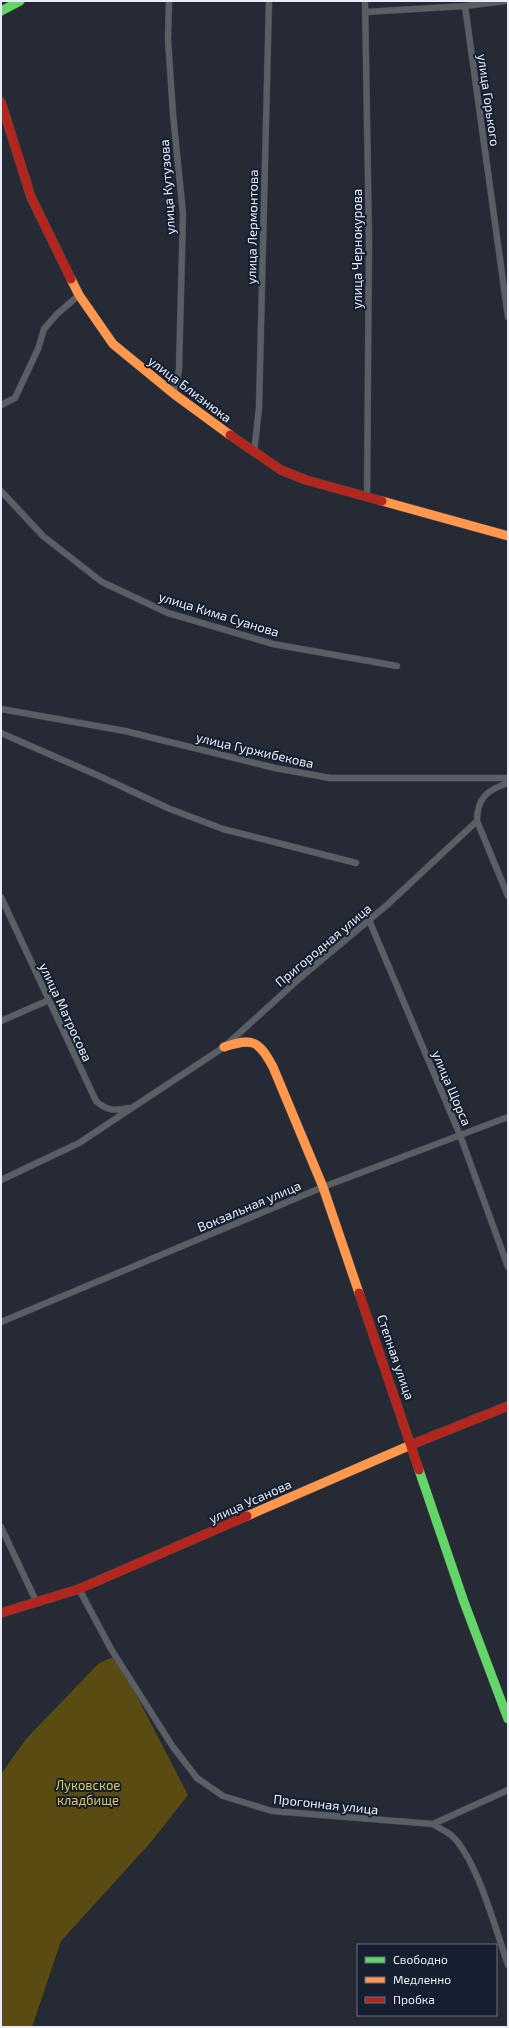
<svg xmlns="http://www.w3.org/2000/svg" width="509" height="2028" font-family="'Exo 2',sans-serif">
	<style>
		.green { fill: #594b11 }
		.lines { fill: none; stroke-linecap: round; stroke-linejoin: round }
		.street-casing { stroke: #42474f; stroke-width: 7 }
		.fast-casing { stroke: #42474f; stroke-width: 10 }
		.slow-casing { stroke: #42474f; stroke-width: 10 }
		.jam-casing { stroke: #42474f; stroke-width: 10 }
		.street { stroke: #5a5e65; stroke-width: 6 }
		.fast { stroke: #63d668; stroke-width: 9 }
		.slow { stroke: #ff974d; stroke-width: 9 }
		.jam { stroke: #b3261e; stroke-width: 9 }
		.labels { text-anchor: middle; stroke-width: 4; stroke-linejoin: round; paint-order: stroke }
		.street-label { font-size: 13px; fill: #e6edf8; stroke: #151f2f }
		.park-label { font-size: 13px; fill: #e4c454; stroke: #151f2f }
	</style>
	<rect width="100%" height="100%" fill="#252a34"/>
	<!-- green -->
	<path class="green" d="M116 1656 188 1795 151 1842 61 1941 32 2027H1V1774L26 1739 99 1663Z"/>
	<g class="lines">
		<!-- street casing -->
		<g class="street-casing">
			<path id="street" d="M169 1 168 39 173 114 183 214 179 370 174 394
				M365 1 369 240 367 497
				M465 6 508 317
				M365 12 465 6 505 1
				M1 405 15 398 38 349 44 329 56 315 79 295
				M254 453 259 408 269 1
				M1 491 43 536 102 582 168 613 273 644 397 666
				M1 709 125 731 275 768 330 778H508
				M1 733 97 775 170 809 223 829 356 863
				M477 821 508 896
				M1 897 96 1101C107 1111 115 1111 129 1108
				M369 920 460 1135 508 1267
				M1 1021 49 1000
				M1 1180 79 1143 224 1047 300 978 387 905 477 821C477 798 487 790 508 783
				M1 1322 323 1187 508 1117
				M1 1527 37 1603
				M79 1589 111 1649 173 1747 197 1778 223 1796 272 1811 433 1824 508 1790
				M433 1824C438 1828 446 1831 451 1835 477 1858 496 1931 508 1965"/>
		</g>
		<!-- fast casing -->
		<g class="fast-casing">
			<path id="fast" d="M1 11 20 1
				M419 1470 464 1602 508 1719"/>
		</g>
		<!-- slow casing -->
		<g class="slow-casing">
			<path id="slow" d="M71 279 79 295 113 344 174 394 230 435
				M382 501 508 536
				M224 1047C253 1037 259 1041 273 1067L323 1187 359 1293
				M247 1516 413 1444"/>
		</g>
		<!-- jam casing -->
		<g class="jam-casing">
			<path id="jam" d="M1 102 31 197 71 279
				M230 435 281 470 306 480 382 501
				M359 1293 419 1470
				M413 1444 508 1406
				M1 1613 79 1589 247 1516"/>
		</g>
		<!-- street -->
		<use href="#street" class="street"/>
		<!-- fast -->
		<use href="#fast" class="fast"/>
		<!-- slow -->
		<use href="#slow" class="slow"/>
		<!-- jam -->
		<use href="#jam" class="jam"/>
	</g>
	<g class="labels">
		<!-- street labels -->
		<g class="street-label">
			<text transform="translate(489 100) rotate(82)" y="5">улица Горького</text>
			<text transform="translate(167 187) rotate(-94)" y="5">улица Кутузова</text>
			<text transform="translate(252 227) rotate(-89)" y="5">улица Лермонтова</text>
			<text transform="translate(357 249) rotate(-90)" y="5">улица Чернокурова</text>
			<text transform="translate(190 389) rotate(37)" y="5">улица Близнюка</text>
			<text transform="translate(219 614) rotate(17)" y="5">улица Кима Суанова</text>
			<text transform="translate(255 750) rotate(13)" y="5">улица Гуржибекова</text>
			<text transform="translate(323 945) rotate(-40)" y="5">Пригородная улица</text>
			<text transform="translate(66 1012) rotate(65)" y="5">улица Матросова</text>
			<text transform="translate(452 1088) rotate(67)" y="5">улица Щорса</text>
			<text transform="translate(249 1206) rotate(-23)" y="5">Вокзальная улица</text>
			<text transform="translate(396 1357) rotate(71)" y="5">Степная улица</text>
			<text transform="translate(250 1501) rotate(-24)" y="5">улица Усанова</text>
			<text transform="translate(326 1804) rotate(6)" y="5">Прогонная улица</text>
		</g>
		<!-- park labels -->
		<g class="park-label">
			<text x="88" y="1790">Луковское<tspan x="88" dy="15">кладбище</tspan></text>
		</g>
	</g>
	<!-- border -->
	<rect width="509" height="2028" fill="none" stroke="#e6edf8" stroke-width="4"/>
	<!-- legend -->
	<rect x="357" y="1944" width="140" height="72" fill="#151f2f" stroke="#69717f"/>
	<rect x="365" y="1957" width="20" height="6" fill="#63d668" stroke="#69717f"/>
	<text x="393" y="1964" font-size="12" fill="#e6edf8">Свободно</text>
	<rect x="365" y="1977" width="20" height="6" fill="#ff974d" stroke="#69717f"/>
	<text x="393" y="1984" font-size="12" fill="#e6edf8">Медленно</text>
	<rect x="365" y="1997" width="20" height="6" fill="#b3261e" stroke="#69717f"/>
	<text x="393" y="2004" font-size="12" fill="#e6edf8">Пробка</text>
</svg>
